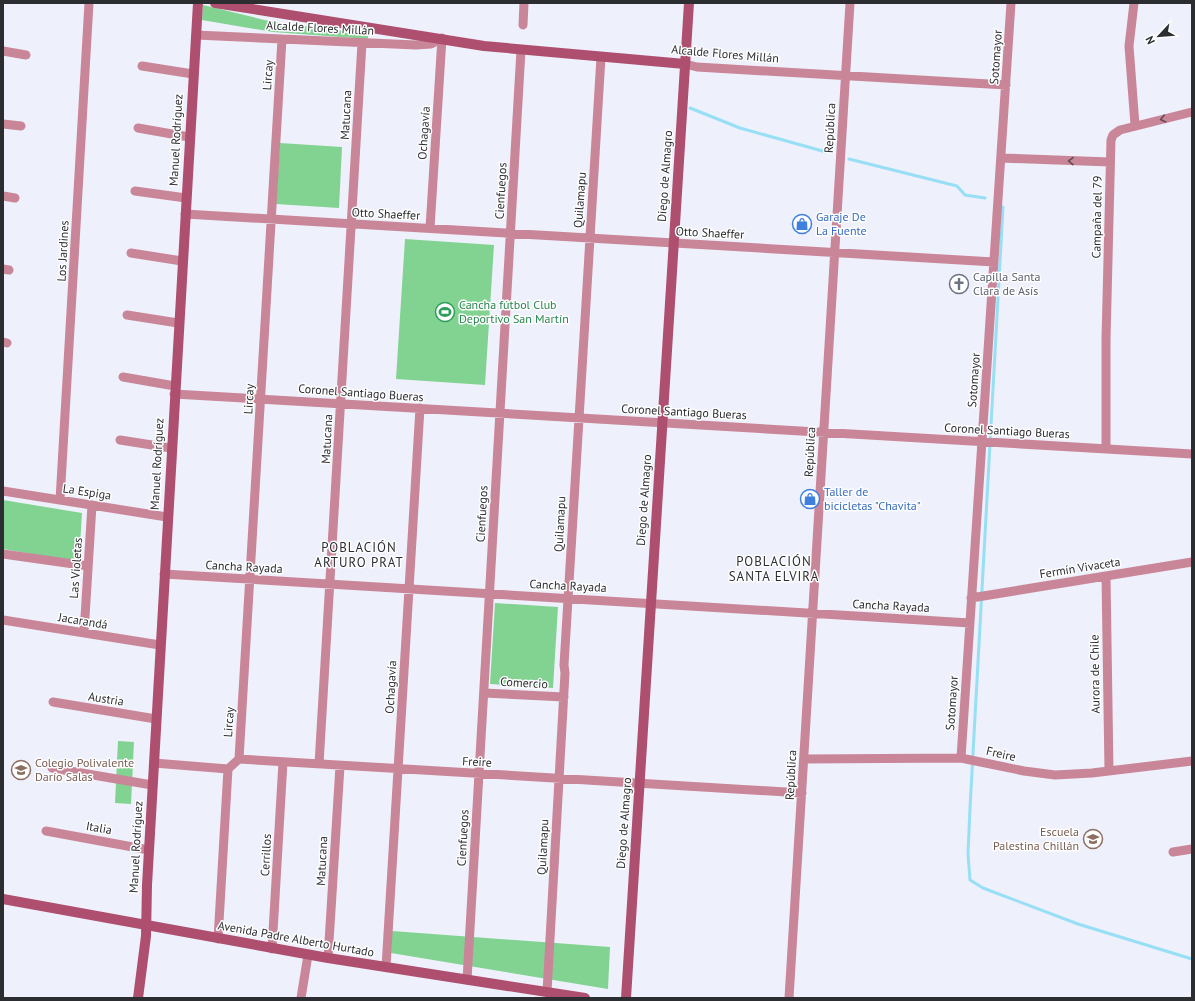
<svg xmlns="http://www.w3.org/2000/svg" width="1195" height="1001" font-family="'PT Sans',sans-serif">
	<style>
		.green { fill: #82d392 }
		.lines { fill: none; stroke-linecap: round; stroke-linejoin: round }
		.stream { stroke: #97dff4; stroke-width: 3 }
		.street { stroke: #c98699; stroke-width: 9 }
		.secondary { stroke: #ae4f6f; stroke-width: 10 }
		.oneway { stroke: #634c55 }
		.labels { text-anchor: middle; stroke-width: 3; stroke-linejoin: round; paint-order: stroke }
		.street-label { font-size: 12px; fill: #2c2d31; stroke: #fefefe }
		.shop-label { font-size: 12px; fill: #366cbe; stroke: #fefefe; text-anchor: start }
		.worship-label { font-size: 12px; fill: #5b616d; stroke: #fefefe; text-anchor: start }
		.leisure-label { font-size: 12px; fill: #27864d; stroke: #fefefe; text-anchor: start }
		.education-label { font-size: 12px; fill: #785e54; stroke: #fefefe; text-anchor: start }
		.neighbourhood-label { font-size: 13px; letter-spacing: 1px; fill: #2c2d31; stroke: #fefefe }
	</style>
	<rect width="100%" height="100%" fill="#eef0fc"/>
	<!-- green -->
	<path class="green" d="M203 5 273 22 368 34V39L273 32 202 20Z
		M280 143 342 147 339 208 276 204Z
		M405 239 494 245 485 385 396 379Z
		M3 500 82 513 79 562 3 549Z
		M495 603 558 607 553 688 490 684Z
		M118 741 134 742 131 804 115 803Z
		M392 931 610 947 608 989 391 953Z"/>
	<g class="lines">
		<!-- stream -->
		<path class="stream" d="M690 108 740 128 826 152
			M849 159 957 186 965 195 985 198
			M1003 207 970 808 968 854 970 880 983 888 1078 924 1192 959"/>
		<!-- street -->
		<path class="street" d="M1134 3 1129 46 1135 125
			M523 25 524 3
			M196 35 416 45 431 44 442 38
			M3 51 26 55
			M685 64 697 67 1006 85
			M142 66 193 74
			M3 124 21 126
			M138 128 189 137
			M1001 158 1110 162
			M135 191 186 198
			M3 196 15 198
			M185 214 994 262
			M430 228 442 38
			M131 253 182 261
			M3 269 9 270
			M127 315 178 323
			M3 342 7 343
			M123 377 175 386
			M174 394 1192 454
			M120 440 171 448
			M1106 448V339L1111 140 1113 135 1120 130 1192 112
			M3 491 167 517
			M60 500 89 3
			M3 554 88 566
			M164 574 970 623
			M1106 576 1109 771
			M971 598 1192 562
			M3 620 160 645
			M84 633 92 505
			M484 693 564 697
			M53 702 156 719
			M961 758 1011 3
			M239 759 282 39
			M804 759 961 758 1024 771 1055 775 1092 773 1192 761
			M154 763 228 769 239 759 802 793
			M319 764 362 43
			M52 768 152 785
			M46 831 149 850
			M1173 852 1192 849
			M218 939 228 769
			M272 949 283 762
			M328 958 340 766
			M386 967 420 408
			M467 980 521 50
			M547 992 565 673 564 665 601 57
			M301 998 308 955
			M789 998 850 3"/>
		<!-- secondary -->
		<path class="secondary" d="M215 3 484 46 685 64
			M3 899 328 958 585 998
			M138 998 146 936 147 885 198 3
			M626 998 689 3"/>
	</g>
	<!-- one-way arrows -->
	<defs><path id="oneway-chevron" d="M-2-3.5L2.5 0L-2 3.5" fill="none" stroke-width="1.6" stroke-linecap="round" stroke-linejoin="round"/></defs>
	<g class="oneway">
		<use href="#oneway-chevron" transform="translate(1163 119) rotate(167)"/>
		<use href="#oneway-chevron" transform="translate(1071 161) rotate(-178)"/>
	</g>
	<!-- icons -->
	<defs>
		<g id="shop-ring" transform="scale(1)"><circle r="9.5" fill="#fefefe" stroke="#3f7fe0" stroke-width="1.5"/><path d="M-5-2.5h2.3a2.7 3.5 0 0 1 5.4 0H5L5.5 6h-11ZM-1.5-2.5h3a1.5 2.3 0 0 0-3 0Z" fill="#3f7fe0"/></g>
		<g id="church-ring" transform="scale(1)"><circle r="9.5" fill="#fefefe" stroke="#6b7280" stroke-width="1.5"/><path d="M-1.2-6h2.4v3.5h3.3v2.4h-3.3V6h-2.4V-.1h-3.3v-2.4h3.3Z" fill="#6b7280"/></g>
		<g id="stadium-ring" transform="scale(1)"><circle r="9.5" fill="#fefefe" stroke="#2e9e5b" stroke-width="1.5"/><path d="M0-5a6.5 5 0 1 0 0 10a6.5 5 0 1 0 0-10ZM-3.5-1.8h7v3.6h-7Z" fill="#2e9e5b"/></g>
		<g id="school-ring" transform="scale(1)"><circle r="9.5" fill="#fefefe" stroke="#8d6e63" stroke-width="1.5"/><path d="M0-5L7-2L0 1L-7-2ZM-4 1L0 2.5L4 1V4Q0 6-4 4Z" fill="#8d6e63"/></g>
	</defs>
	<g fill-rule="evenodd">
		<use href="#shop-ring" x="802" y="224"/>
		<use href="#church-ring" x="959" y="284"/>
		<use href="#stadium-ring" x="445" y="312"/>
		<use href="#shop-ring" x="810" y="499"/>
		<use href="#school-ring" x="21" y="770"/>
		<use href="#school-ring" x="1093" y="839"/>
	</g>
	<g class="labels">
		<!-- street labels -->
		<g class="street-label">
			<text transform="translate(320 28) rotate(3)" y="4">Alcalde Flores Millán</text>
			<text transform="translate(725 54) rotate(5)" y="4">Alcalde Flores Millán</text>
			<text transform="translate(996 57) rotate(-86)" y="4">Sotomayor</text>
			<text transform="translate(268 75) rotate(-86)" y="4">Lircay</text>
			<text transform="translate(346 115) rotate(-87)" y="4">Matucana</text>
			<text transform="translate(830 128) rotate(-87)" y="4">República</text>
			<text transform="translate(424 133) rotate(-86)" y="4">Ochagavía</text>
			<text transform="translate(176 140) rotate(-87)" y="4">Manuel Rodríguez</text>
			<text transform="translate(665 176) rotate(-86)" y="4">Diego de Almagro</text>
			<text transform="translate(501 191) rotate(-87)" y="4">Cienfuegos</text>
			<text transform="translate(580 200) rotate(-86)" y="4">Quilamapu</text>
			<text transform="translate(386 214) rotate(3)" y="4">Otto Shaeffer</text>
			<text transform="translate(1097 217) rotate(-89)" y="4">Campaña del 79</text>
			<text transform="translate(710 233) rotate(3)" y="4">Otto Shaeffer</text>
			<text transform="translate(63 251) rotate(-87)" y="4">Los Jardines</text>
			<text transform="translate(974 380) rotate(-86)" y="4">Sotomayor</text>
			<text transform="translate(361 393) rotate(4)" y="4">Coronel Santiago Bueras</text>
			<text transform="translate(249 399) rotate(-87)" y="4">Lircay</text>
			<text transform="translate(684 412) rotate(3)" y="4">Coronel Santiago Bueras</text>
			<text transform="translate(1007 431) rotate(3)" y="4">Coronel Santiago Bueras</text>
			<text transform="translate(327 439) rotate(-87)" y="4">Matucana</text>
			<text transform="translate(810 452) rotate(-87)" y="4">República</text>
			<text transform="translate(157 464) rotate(-87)" y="4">Manuel Rodríguez</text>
			<text transform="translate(87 492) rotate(9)" y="4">La Espiga</text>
			<text transform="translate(644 500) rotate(-86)" y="4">Diego de Almagro</text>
			<text transform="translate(482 514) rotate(-87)" y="4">Cienfuegos</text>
			<text transform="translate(560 524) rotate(-87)" y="4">Quilamapu</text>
			<text transform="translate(244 567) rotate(3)" y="4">Cancha Rayada</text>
			<text transform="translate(76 568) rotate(-86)" y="4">Las Violetas</text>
			<text transform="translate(1080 568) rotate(-9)" y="4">Fermín Vivaceta</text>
			<text transform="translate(568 586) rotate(3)" y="4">Cancha Rayada</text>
			<text transform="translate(891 606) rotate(3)" y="4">Cancha Rayada</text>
			<text transform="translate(83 621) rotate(9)" y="4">Jacarandá</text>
			<text transform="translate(1095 674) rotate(-91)" y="4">Aurora de Chile</text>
			<text transform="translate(524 683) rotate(3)" y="4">Comercio</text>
			<text transform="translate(391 687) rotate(-87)" y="4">Ochagavía</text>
			<text transform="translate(106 699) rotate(9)" y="4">Austria</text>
			<text transform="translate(952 703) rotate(-86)" y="4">Sotomayor</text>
			<text transform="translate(229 722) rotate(-86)" y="4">Lircay</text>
			<text transform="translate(1001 754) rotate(13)" y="4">Freire</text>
			<text transform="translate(477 762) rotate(3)" y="4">Freire</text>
			<text transform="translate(791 775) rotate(-87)" y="4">República</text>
			<text transform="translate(624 823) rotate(-86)" y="4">Diego de Almagro</text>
			<text transform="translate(99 828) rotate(10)" y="4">Italia</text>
			<text transform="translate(463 838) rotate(-87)" y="4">Cienfuegos</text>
			<text transform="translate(136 847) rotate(-87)" y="4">Manuel Rodríguez</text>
			<text transform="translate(543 847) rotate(-87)" y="4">Quilamapu</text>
			<text transform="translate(266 855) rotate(-87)" y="4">Cerrillos</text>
			<text transform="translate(322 861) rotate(-87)" y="4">Matucana</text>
			<text transform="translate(296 939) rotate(10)" y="4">Avenida Padre Alberto Hurtado</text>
		</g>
		<!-- shop labels -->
		<g class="shop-label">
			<text x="816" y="221">Garaje De<tspan x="816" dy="14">La Fuente</tspan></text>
			<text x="824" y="496">Taller de<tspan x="824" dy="14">bicicletas "Chavita"</tspan></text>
		</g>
		<!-- worship labels -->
		<g class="worship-label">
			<text x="973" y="281">Capilla Santa<tspan x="973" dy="14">Clara de Asís</tspan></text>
		</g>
		<!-- leisure labels -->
		<g class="leisure-label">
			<text x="459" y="309">Cancha fútbol Club<tspan x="459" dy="14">Deportivo San Martín</tspan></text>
		</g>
		<!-- education labels -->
		<g class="education-label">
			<text x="35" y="767">Colegio Polivalente<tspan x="35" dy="14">Darío Salas</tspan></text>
			<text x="1079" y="836" text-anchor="end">Escuela<tspan x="1079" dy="14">Palestina Chillán</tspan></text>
		</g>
		<!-- neighbourhood labels -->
		<g class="neighbourhood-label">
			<text x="359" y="552">POBLACIÓN<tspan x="359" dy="15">ARTURO PRAT</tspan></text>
			<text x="774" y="566">POBLACIÓN<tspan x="774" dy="15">SANTA ELVIRA</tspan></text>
		</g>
	</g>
	<!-- border -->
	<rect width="1195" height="1001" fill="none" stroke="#2c2d31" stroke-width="8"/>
	<!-- north arrow -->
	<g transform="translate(1159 36) rotate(244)" stroke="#fefefe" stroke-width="3" paint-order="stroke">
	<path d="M0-3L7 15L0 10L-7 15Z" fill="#2c2d31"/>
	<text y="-6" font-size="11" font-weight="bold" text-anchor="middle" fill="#2c2d31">N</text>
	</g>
</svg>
